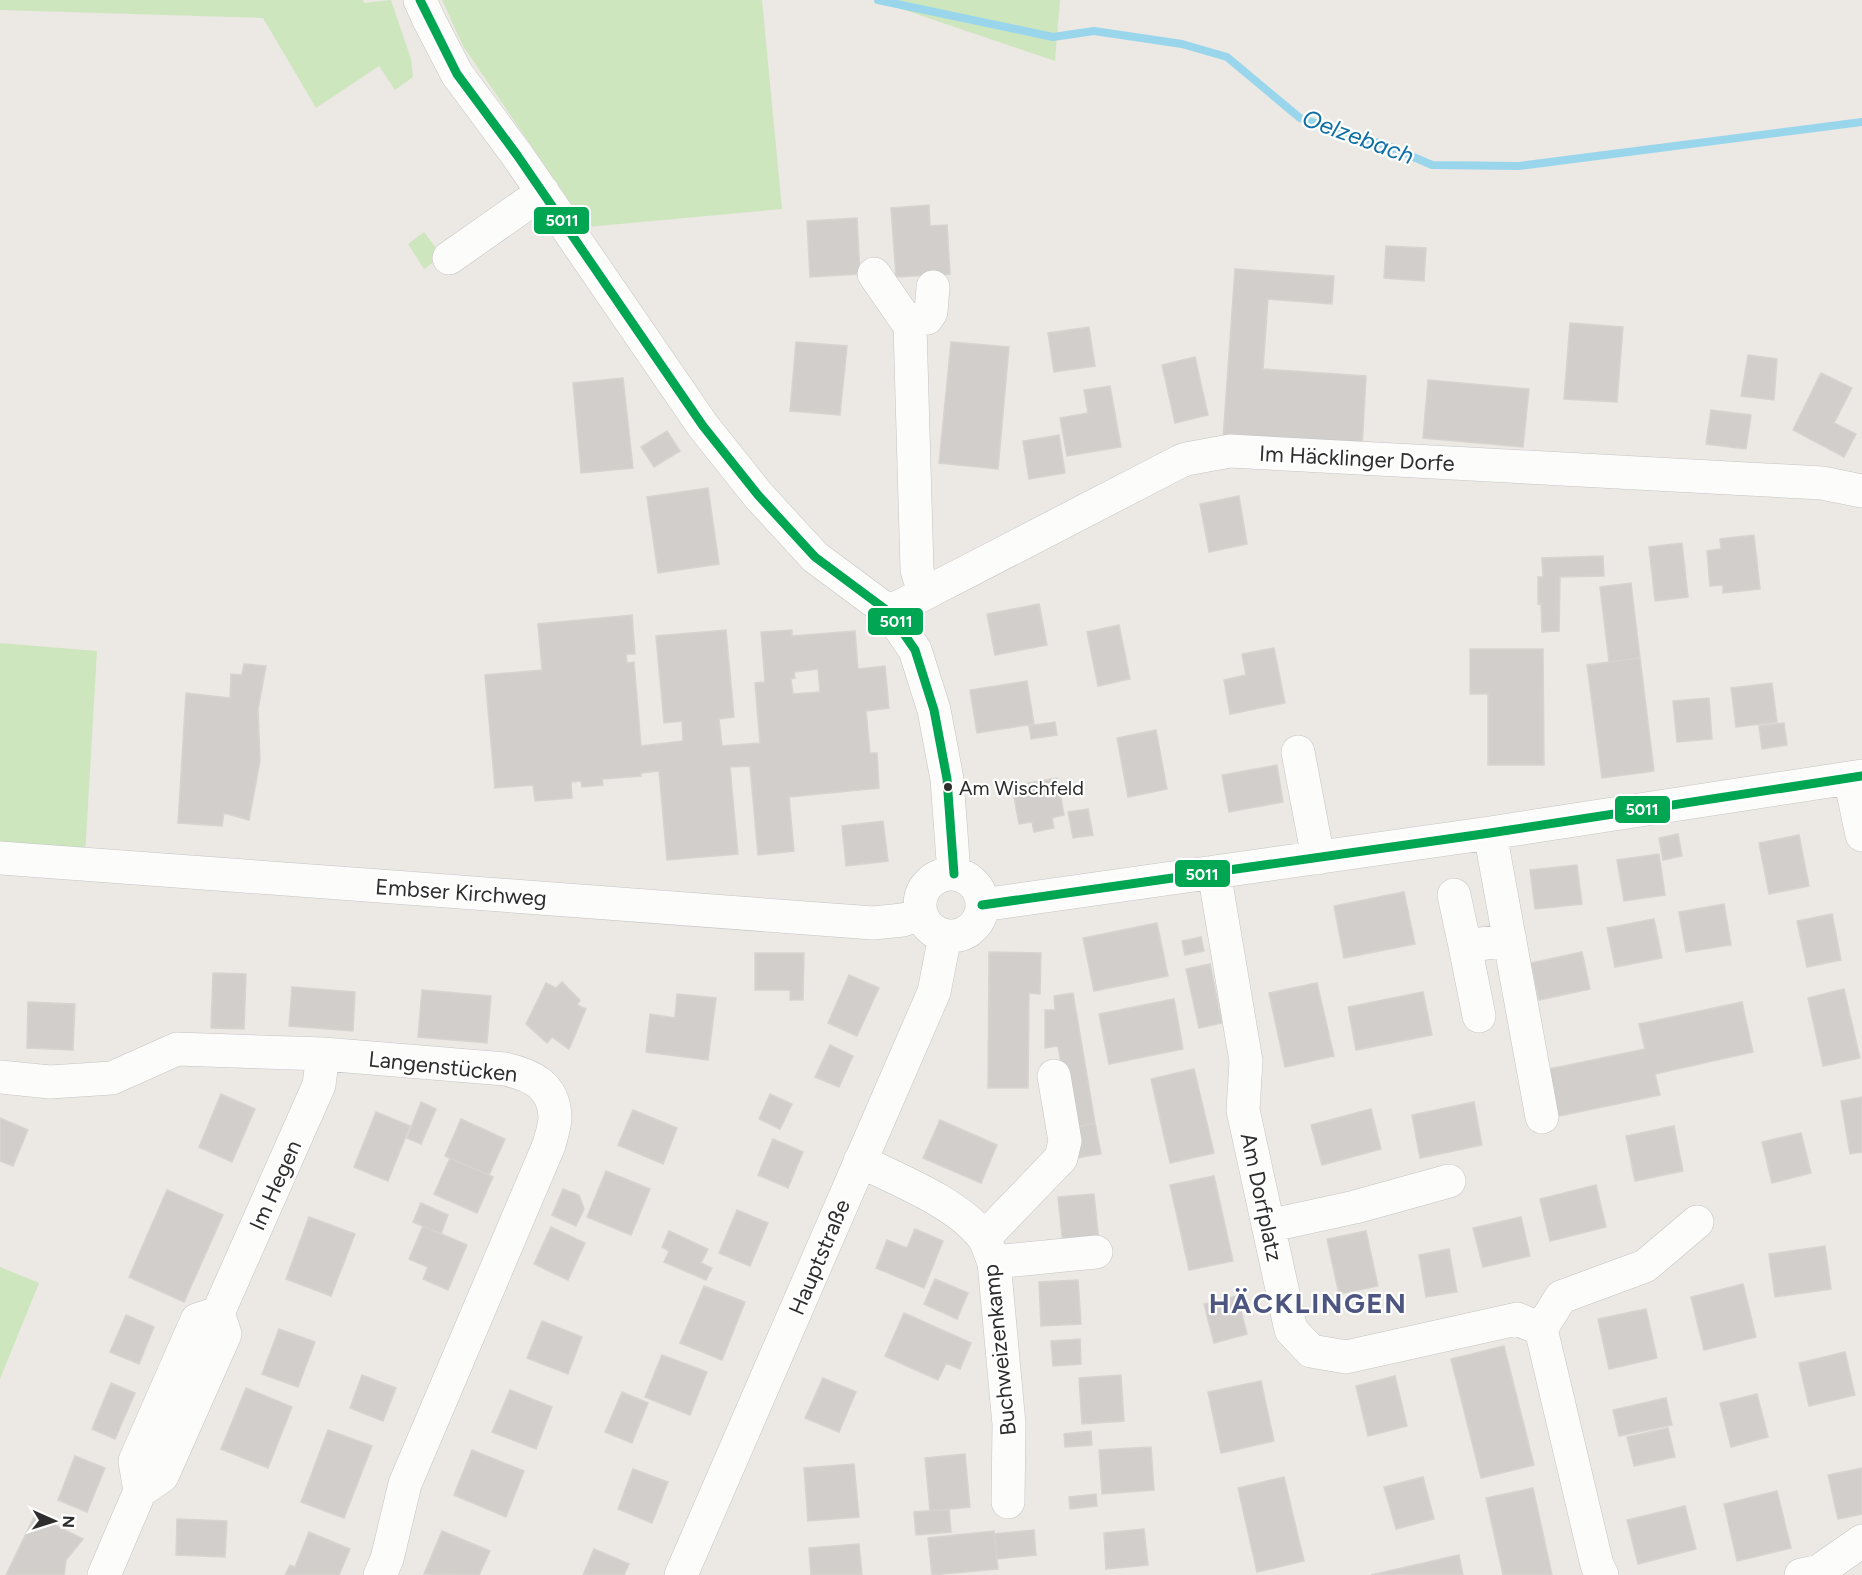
<svg xmlns="http://www.w3.org/2000/svg" width="1862" height="1575" font-family="Figtree,sans-serif">
	<style>
		.green { fill: #cee6be }
		.lines { fill: none; stroke-linecap: round; stroke-linejoin: round }
		.stream { stroke: #99d6ec; stroke-width: 8 }
		.building { fill: #d1cecb; stroke: #d7d4d0; stroke-width: 1.5; fill-rule: evenodd }
		.minor-casing { stroke: #c5c4c5; stroke-width: 34 }
		.minor { stroke: #fcfcfb; stroke-width: 33 }
		.bus-1-casing { stroke: #fff; stroke-width: 14 }
		.bus-1 { stroke: #00a651; stroke-width: 9 }
		.bus-dot { fill: #2e2e2e; stroke: #fff; stroke-width: 2 }
		.labels { text-anchor: middle; stroke-width: 4.5; stroke-linejoin: round; paint-order: stroke }
		.bus-label { font-size: 20px; fill: #2e2e2e; stroke: #fff; text-anchor: start }
		.street-label { font-size: 22px; fill: #2e2e2e; stroke: #fff }
		.water-label { font-size: 24px; font-style: italic; fill: #0d6fa3; stroke: #fff }
		.district-label { font-size: 28px; font-weight: bold; letter-spacing: 1.5px; fill: #4d5680; stroke: #fff }
		.line-badge { stroke: #fff; stroke-width: 2 }
		.badge-label { font-size: 16px; text-anchor: middle; font-weight: bold; fill: #fff }
	</style>
	<rect width="100%" height="100%" fill="#ece8e4"/>
	<!-- green -->
	<path class="green" d="M0 0H363L364 3 391 0 411 59 413 77 395 90 379 66 316 108 263 18 0 10Z
		M442 0H762L782 209 587 227 463 46Z
		M875 0H1060L1055 61Z
		M424 232 442 256 424 269 408 244Z
		M0 643 97 651 85 856 0 848Z
		M0 1267 39 1283 0 1379Z"/>
	<g class="lines">
		<!-- stream -->
		<path class="stream" d="M878 0 1053 37 1094 31 1182 44 1227 57 1300 118 1388 146 1432 165 1519 166 1862 122"/>
	</g>
	<!-- building -->
	<path class="building" d="M929 205 930 226 947 225 950 274 896 277 891 208Z
		M857 218 860 274 810 277 807 221Z
		M1386 246 1426 248 1424 281 1384 278Z
		M1235 269 1334 276 1332 304 1268 299 1263 369 1366 376 1362 448 1223 439Z
		M1570 323 1623 327 1617 402 1564 399Z
		M1089 327 1095 366 1054 372 1048 333Z
		M796 342 847 346 840 415 790 411Z
		M951 342 1009 347 998 469 939 463Z
		M1748 355 1777 359 1774 400 1741 396Z
		M1195 357 1208 415 1175 423 1162 365Z
		M1821 373 1852 388 1834 423 1856 434 1844 457 1793 430Z
		M623 378 633 468 581 473 573 383Z
		M1428 380 1529 389 1523 447 1423 438Z
		M1110 386 1121 447 1067 456 1060 418 1088 413 1084 390Z
		M1711 410 1751 415 1746 449 1706 444Z
		M667 431 680 451 654 467 641 447Z
		M1059 435 1065 473 1029 479 1023 441Z
		M708 488 719 564 658 573 647 497Z
		M1239 496 1247 544 1209 552 1200 504Z
		M1754 535 1760 589 1723 593V585L1710 586 1707 551 1721 549 1720 539Z
		M1682 543 1688 597 1655 601 1649 547Z
		M1603 556 1604 576 1560 577 1559 631 1542 632 1541 603 1538 604V577H1543L1542 558Z
		M1631 583 1640 658 1609 662 1600 587Z
		M1039 604 1047 645 995 655 987 614Z
		M632 615 635 654H626L627 663 634 662 641 746 683 741 682 721 664 723 656 636 726 630 734 717 719 719 722 746 760 743 755 683 765 682 761 632 792 630V636L855 631 858 669 885 666 889 708 866 711 870 753H877L879 788 789 797 794 851 758 855 750 766 730 767 738 854 667 860 659 771 641 773V776L602 779 603 785 582 787 581 781 571 782 572 798 535 801 533 785 495 788 485 675 542 670 538 624ZM818 669 820 692 793 694 791 679 795 678 794 672Z
		M1119 625 1130 679 1098 686 1087 632Z
		M1274 648 1285 703 1230 714 1224 680 1246 675 1242 654Z
		M1470 649H1543L1544 765H1488V694H1470Z
		M1640 658 1654 771 1602 778 1587 665Z
		M244 664 266 666 258 709 260 761 249 820 224 813 222 826 178 823 186 693 230 698 231 674 242 675Z
		M1027 681 1034 724 977 733 970 690Z
		M1772 683 1777 722 1736 727 1731 688Z
		M1709 698 1712 739 1677 742 1673 701Z
		M1055 722 1057 735 1031 739 1029 726Z
		M1784 723 1787 745 1762 749 1759 726Z
		M1156 730 1167 789 1128 797 1117 738Z
		M1277 765 1283 802 1229 812 1222 775Z
		M1057 778 1064 815 1052 818 1054 828 1034 832 1032 822 1019 824 1012 786Z
		M1088 809 1093 835 1073 838 1068 812Z
		M883 821 888 861 846 866 842 826Z
		M1678 834 1682 856 1663 860 1659 838Z
		M1799 835 1809 886 1769 894 1759 843Z
		M1659 854 1665 895 1624 901 1617 860Z
		M1577 865 1582 904 1535 909 1530 870Z
		M1404 892 1415 944 1344 958 1334 906Z
		M1724 904 1731 945 1686 952 1679 912Z
		M1832 914 1841 960 1807 967 1797 921Z
		M1654 919 1662 958 1615 967 1607 928Z
		M1157 923 1168 976 1094 991 1083 938Z
		M1201 937 1204 951 1185 955 1182 941Z
		M989 952 1041 953 1040 994 1029 993 1028 1088H988Z
		M1582 952 1590 989 1539 1000 1531 963Z
		M755 953H804L803 1000H790V990H755Z
		M1210 964 1222 1023 1199 1028 1186 969Z
		M213 973 246 974 244 1029 211 1028Z
		M849 975 879 988 857 1036 828 1023Z
		M562 982 580 1000 577 1005 586 1009 569 1049 552 1037 547 1043 526 1024 546 983 556 988Z
		M1317 983 1334 1056 1285 1067 1269 993Z
		M292 987 355 992 353 1031 289 1026Z
		M1844 989 1860 1058 1823 1066 1808 998Z
		M422 990 491 996 487 1043 418 1037Z
		M1423 992 1432 1035 1356 1050 1348 1007Z
		M1073 993 1095 1123 1072 1128 1058 1046 1045 1048V1010H1055L1054 996Z
		M677 994 716 998 708 1060 646 1052 650 1014 675 1018Z
		M1174 999 1183 1049 1109 1064 1099 1014Z
		M28 1002 75 1004 73 1050 27 1048Z
		M1742 1002 1753 1052 1655 1074 1660 1095 1554 1117 1544 1070 1645 1049 1639 1024Z
		M830 1045 853 1056 839 1087 815 1077Z
		M1194 1069 1214 1153 1170 1163 1151 1079Z
		M221 1094 255 1109 232 1162 199 1147Z
		M770 1094 792 1104 780 1129 759 1119Z
		M1862 1097V1152L1850 1154 1841 1101Z
		M421 1102 436 1109 421 1144 407 1138Z
		M1474 1102 1482 1145 1420 1158 1412 1115Z
		M1371 1109 1381 1149 1322 1165 1311 1125Z
		M633 1110 677 1128 663 1164 618 1145Z
		M376 1112 410 1126 388 1181 354 1167Z
		M0 1118 28 1130 13 1166 0 1161Z
		M461 1119 505 1139 489 1175 445 1156Z
		M940 1120 997 1145 981 1183 923 1158Z
		M1095 1123 1101 1154 1077 1158 1072 1128Z
		M1674 1126 1683 1171 1635 1181 1626 1136Z
		M1801 1133 1811 1173 1772 1183 1762 1142Z
		M773 1139 803 1152 788 1188 758 1175Z
		M450 1158 493 1177 477 1213 434 1194Z
		M606 1171 650 1189 631 1235 587 1217Z
		M1214 1176 1233 1261 1189 1270 1170 1185Z
		M1596 1185 1606 1227 1550 1241 1540 1199Z
		M563 1189 579 1195 584 1209 576 1226 552 1215Z
		M167 1190 223 1215 184 1302 129 1277Z
		M1094 1194 1099 1242 1063 1245 1058 1197Z
		M421 1203 448 1215 441 1234 413 1222Z
		M737 1210 768 1223 750 1266 719 1253Z
		M309 1217 355 1234 331 1296 286 1279Z
		M1521 1217 1530 1256 1483 1267 1473 1228Z
		M423 1226 467 1245 448 1290 423 1279 428 1267 409 1259Z
		M551 1227 585 1243 568 1280 534 1264Z
		M915 1229 943 1241 924 1288 876 1268 887 1240 907 1248Z
		M669 1231 708 1249 701 1263 712 1268 706 1280 664 1262 669 1251 662 1247Z
		M1366 1231 1378 1286 1339 1294 1327 1239Z
		M1825 1246 1831 1289 1775 1297 1769 1254Z
		M1449 1249 1457 1292 1426 1297 1419 1255Z
		M935 1279 968 1293 957 1319 924 1304Z
		M1078 1280 1081 1324 1041 1326 1039 1282Z
		M1743 1284 1756 1337 1704 1350 1691 1297Z
		M704 1286 745 1302 722 1360 680 1343Z
		M1237 1296 1247 1334 1214 1343 1204 1304Z
		M1646 1309 1657 1358 1609 1369 1598 1319Z
		M904 1313 971 1343 960 1369 946 1363 938 1380 885 1356Z
		M126 1315 154 1327 139 1364 110 1352Z
		M542 1321 582 1337 568 1374 527 1358Z
		M279 1329 315 1342 298 1387 262 1374Z
		M1080 1339 1081 1364 1053 1366 1051 1341Z
		M1504 1346 1534 1465 1481 1478 1451 1359Z
		M1845 1352 1855 1395 1809 1406 1799 1363Z
		M662 1355 707 1372 690 1415 645 1397Z
		M362 1375 396 1388 383 1421 350 1408Z
		M1121 1375 1124 1421 1082 1424 1079 1378Z
		M1395 1376 1407 1426 1368 1436 1356 1386Z
		M823 1378 856 1392 839 1432 805 1418Z
		M1261 1381 1274 1441 1221 1453 1208 1392Z
		M111 1383 135 1393 115 1439 92 1429Z
		M246 1388 292 1407 268 1468 221 1449Z
		M510 1390 552 1407 536 1449 492 1432Z
		M622 1392 648 1403 632 1443 605 1432Z
		M1757 1394 1768 1437 1731 1447 1720 1403Z
		M1666 1398 1672 1425 1619 1436 1613 1410Z
		M1668 1428 1675 1457 1634 1466 1627 1437Z
		M328 1430 372 1446 344 1518 301 1502Z
		M1091 1431 1092 1445 1065 1447 1064 1434Z
		M1151 1447 1154 1490 1102 1494 1099 1450Z
		M472 1450 524 1471 506 1517 454 1495Z
		M965 1454 970 1507 930 1511 925 1458Z
		M75 1456 105 1468 87 1512 58 1500Z
		M854 1464 859 1517 808 1521 804 1468Z
		M1862 1468V1514L1838 1519 1828 1475Z
		M633 1469 668 1482 652 1523 618 1509Z
		M1284 1477 1304 1561 1257 1572 1238 1488Z
		M1423 1477 1434 1519 1396 1529 1384 1487Z
		M1533 1488 1552 1575H1503L1486 1498Z
		M1777 1491 1791 1548 1737 1561 1724 1504Z
		M1096 1494 1097 1506 1070 1509 1069 1497Z
		M1685 1506 1696 1549 1638 1564 1627 1520Z
		M949 1509 951 1532 916 1535 914 1512Z
		M35 1515 83 1539 66 1560 64 1575H6Z
		M177 1519 227 1521 225 1557 176 1555Z
		M1144 1529 1148 1565 1106 1569 1104 1533Z
		M1034 1530 1036 1555 997 1559 994 1534Z
		M442 1531 490 1551 479 1575 424 1574Z
		M994 1531 998 1569 932 1575 928 1538Z
		M309 1532 350 1549 339 1575H285L290 1565 295 1567Z
		M859 1544 862 1575H811L809 1548Z
		M594 1549 629 1564 624 1575H583Z
		M1459 1555 1463 1575H1371Z"/>
	<g class="lines">
		<!-- minor casing -->
		<g class="minor-casing">
			<path id="minor" d="M420 0 429 20 457 74 517 155 703 426 758 495 815 557 889 612 915 650 934 710 947 779 954 874
				M449 258 543 192
				M874 274 910 326
				M924 593 917 570 910 326 914 320 927 318 931 312 933 287
				M889 612 1179 462 1186 459 1230 451 1822 483 1862 491
				M1298 752 1318 858
				M1850 778 1862 835
				M1490 833 1542 1117
				M0 858C291 881 582 899 873 923L903 920 920 914
				M1214 872 1246 1061 1243 1110 1291 1330 1311 1351 1346 1357 1517 1319 1541 1329 1597 1565 1602 1575
				M920 905a31 31 0 1 1 62 0a31 31 0 1 1-62 0Z
				M1454 895 1465 946
				M982 905 1490 833 1862 776
				M1479 1016 1465 946 1510 940
				M0 1077 50 1082 112 1078 177 1049 323 1054 505 1069C531 1075 554 1085 555 1117 555 1126 551 1137 549 1145L405 1484 387 1559 380 1575
				M860 1161C898 1180 958 1203 983 1237 988 1244 990 1254 994 1262L1009 1424 1008 1502
				M1268 1226 1355 1207 1449 1181
				M984 1238 1061 1158 1065 1141 1054 1076
				M994 1262 1096 1252
				M1541 1329 1561 1297 1645 1266 1697 1222
				M140 1491 162 1476 225 1334 218 1313
				M104 1575 140 1491 135 1461 197 1320 218 1313 319 1085 323 1054
				M681 1575 934 992 945 936
				M1801 1575 1819 1571 1862 1541"/>
		</g>
		<!-- minor -->
		<use href="#minor" class="minor"/>
		<!-- bus-1 casing -->
		<g class="bus-1-casing">
			<path id="bus-1" d="M420 0 457 74 517 155 703 426 758 495 815 557 889 612 915 650 934 710 947 779 954 874
				M982 905 1490 833 1862 776"/>
		</g>
		<!-- bus-1 -->
		<use href="#bus-1" class="bus-1"/>
	</g>
	<!-- markers -->
	<circle class="bus-dot" cx="948" cy="787" r="5"/>
	<g class="labels">
		<!-- bus labels -->
		<g class="bus-label">
			<text x="959" y="795">Am Wischfeld</text>
		</g>
		<!-- street labels -->
		<g class="street-label">
			<text transform="translate(1357 458) rotate(3)" y="8">Im Häcklinger Dorfe</text>
			<text transform="translate(461 892) rotate(4)" y="8">Embser Kirchweg</text>
			<text transform="translate(443 1066) rotate(6)" y="8">Langenstücken</text>
			<text transform="translate(275 1185) rotate(-66)" y="8">Im Hegen</text>
			<text transform="translate(1262 1197) rotate(78)" y="8">Am Dorfplatz</text>
			<text transform="translate(819 1257) rotate(-67)" y="8">Hauptstraße</text>
			<text transform="translate(999 1350) rotate(-96)" y="8">Buchweizenkamp</text>
		</g>
		<!-- water labels -->
		<g class="water-label">
			<text transform="translate(1358 137) rotate(20)" y="8">Oelzebach</text>
		</g>
		<!-- district labels -->
		<g class="district-label">
			<text x="1308" y="1313">HÄCKLINGEN</text>
		</g>
	</g>
	<g class="line-badge">
		<rect x="533" y="206" width="57" height="29" rx="6" fill="#00a651"/>
		<rect x="867" y="607" width="57" height="29" rx="6" fill="#00a651"/>
		<rect x="1614" y="795" width="57" height="29" rx="6" fill="#00a651"/>
		<rect x="1174" y="859" width="57" height="29" rx="6" fill="#00a651"/>
	</g>
	<g class="badge-label">
		<text x="562" y="226">5011</text>
		<text x="896" y="627">5011</text>
		<text x="1642" y="815">5011</text>
		<text x="1202" y="880">5011</text>
	</g>
	<!-- north arrow -->
	<g transform="translate(54 1521) rotate(93)" stroke="#ffffff" stroke-width="4.5" paint-order="stroke">
	<path d="M0-4.5L10 22L0 15L-10 22Z" fill="#2e2e2e"/>
	<text y="-9" font-size="16" font-weight="bold" text-anchor="middle" fill="#2e2e2e">N</text>
	</g>
</svg>
